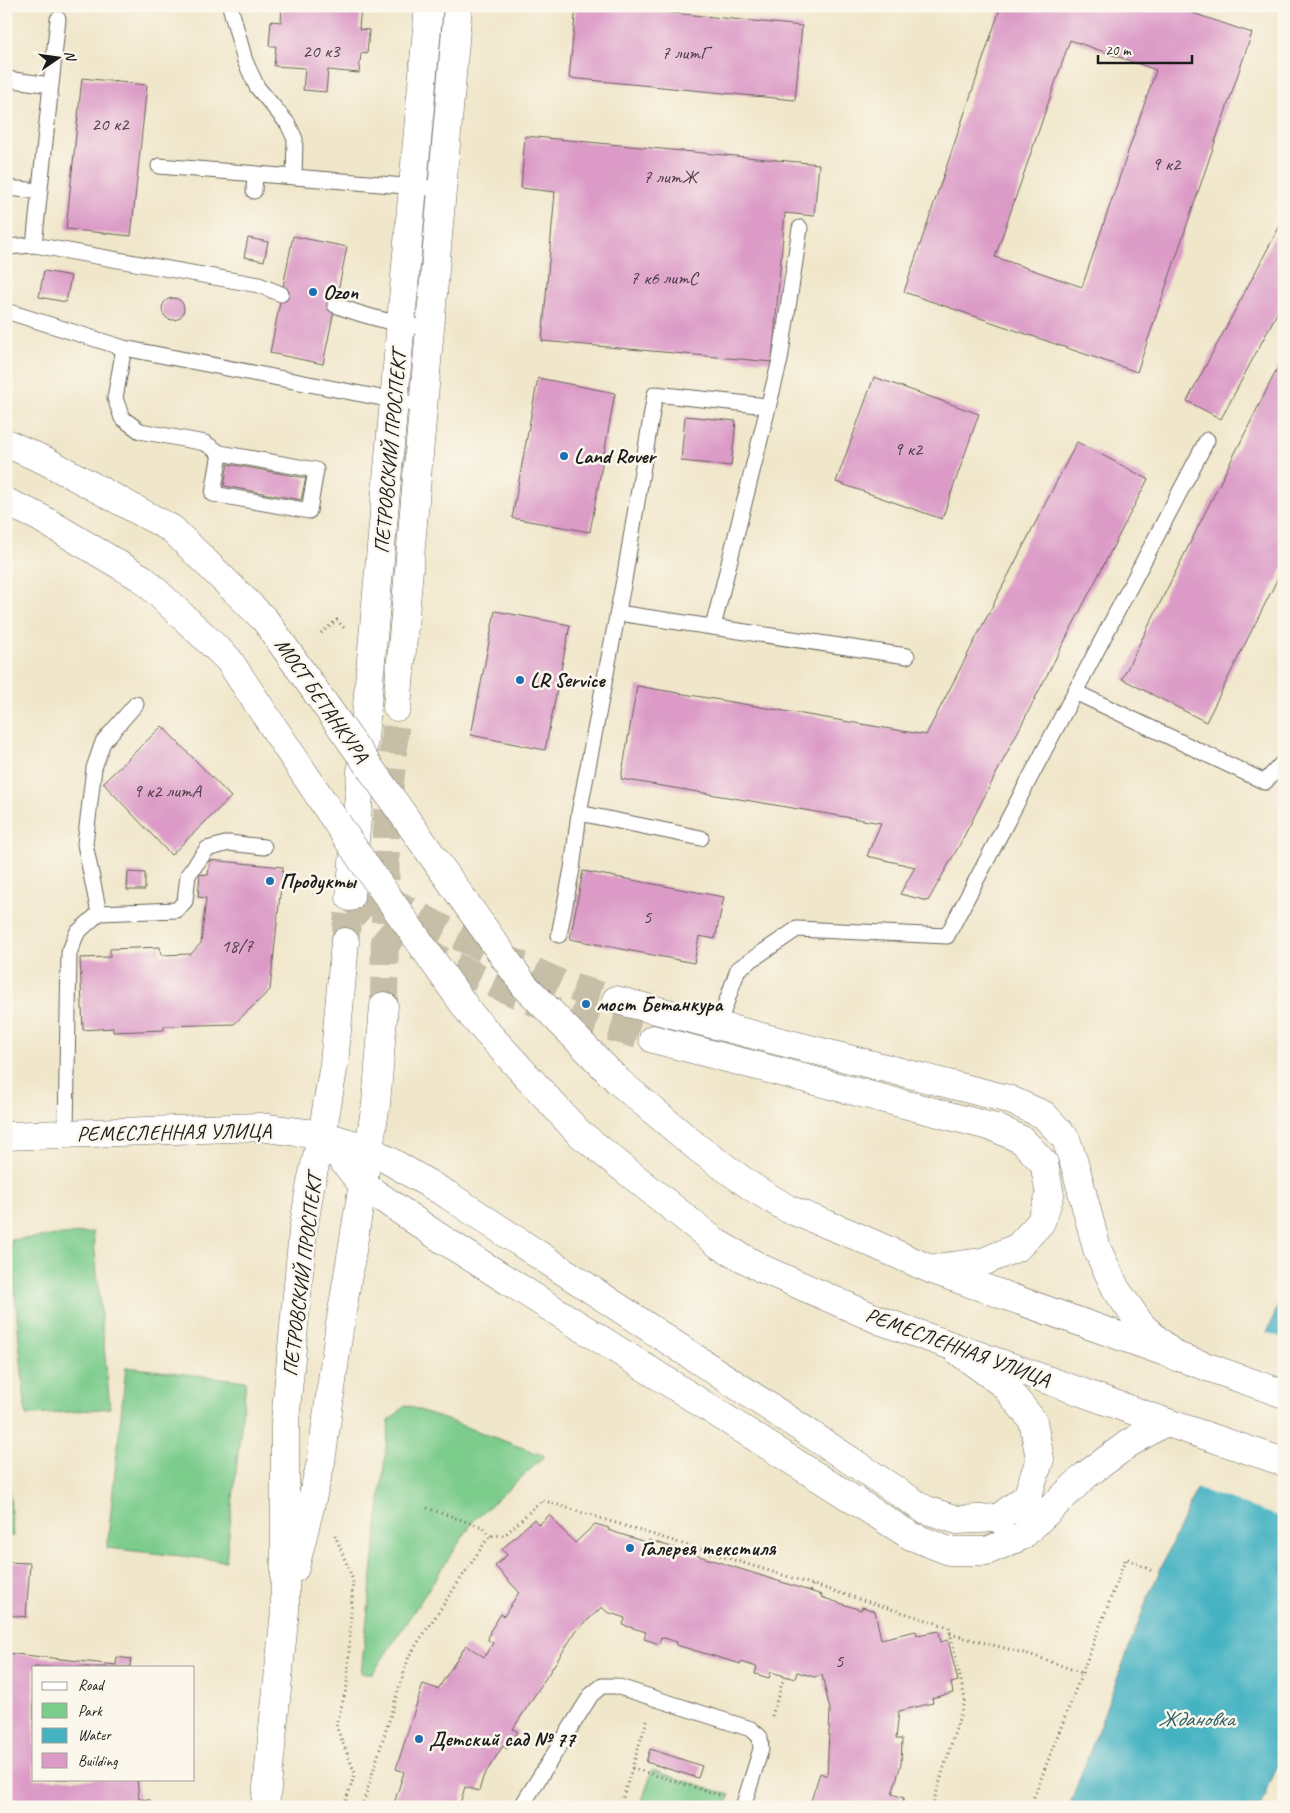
<svg xmlns="http://www.w3.org/2000/svg" width="1290" height="1813" font-family="Caveat,sans-serif">
	<style>
		.green { fill: #7ccc8c; stroke: #4c7454 }
		.water { fill: #45b2c2; stroke: #30676f }
		.pier { fill: #f0e6ca }
		.building { fill: #dc9bc7; fill-rule: evenodd }
		.lines { fill: none; stroke-linecap: round; stroke-linejoin: round }
		.tertiary-tunnel { stroke: #c6bea7; stroke-width: 28; stroke-dasharray: 28 14; stroke-linecap: butt }
		.service-casing { stroke: #666359; stroke-width: 17 }
		.minor-casing { stroke: #666359; stroke-width: 29 }
		.tertiary-casing { stroke: #666359; stroke-width: 29 }
		.secondary-casing { stroke: #666359; stroke-width: 29 }
		.path { stroke: #666359; stroke-width: 3; stroke-dasharray: 1 4; stroke-linecap: butt }
		.service { stroke: #fff; stroke-width: 15 }
		.minor { stroke: #fff; stroke-width: 28 }
		.tertiary { stroke: #fff; stroke-width: 28 }
		.secondary { stroke: #fff; stroke-width: 28 }
		.secondary-bridge-casing { stroke: #666359; stroke-width: 29; stroke-linecap: butt }
		.secondary-bridge { stroke: #fff; stroke-width: 28 }
		.poi-dot { fill: #1f6fb2; stroke: #fbf7ec; stroke-width: 2 }
		.labels { text-anchor: middle; stroke-width: 5; stroke-linejoin: round; paint-order: stroke }
		.number-label { font-size: 19px; fill: #4c3c47 }
		.poi-label { font-size: 21px; font-weight: bold; fill: #1c1c1c; stroke: #fbf7ec; text-anchor: start }
		.street-label { font-size: 21px; fill: #1c1c1c; stroke: #fbf7ec }
		.water-label { font-size: 22px; font-style: italic; fill: #2e6067; stroke: #fbf7ec }
	</style>
	<rect width="100%" height="100%" fill="#fbf7ec"/>
	<filter id="ink" filterUnits="userSpaceOnUse"><feTurbulence type="fractalNoise" baseFrequency=".02" numOctaves="2"/><feDisplacementMap in="SourceGraphic" scale="10" xChannelSelector="R" yChannelSelector="G"/><feConvolveMatrix kernelMatrix="1 2 1 2 8 2 1 2 1" color-interpolation-filters="sRGB"/></filter>
	<filter id="wash" filterUnits="userSpaceOnUse"><feTurbulence type="fractalNoise" baseFrequency=".0096" numOctaves="4" result="noise"/><feDisplacementMap in="SourceGraphic" scale="20" xChannelSelector="R" yChannelSelector="G"/><feGaussianBlur stdDeviation="1.12" result="paint"/><feColorMatrix in="noise" values="0 0 0 0 0 0 0 0 0 0 0 0 0 0 0 0 0 1.4 0 .05"/><feComposite in="paint" operator="in"/></filter>
	<g filter="url(#wash)">
		<rect width="100%" height="100%" fill="#f0e6ca"/>
		<!-- green -->
		<path class="green" d="M93 1232 110 1408 26 1416 10 1240Z
			M126 1367 246 1381 226 1561 107 1548Z
			M406 1405 545 1456 474 1520 373 1673H361L389 1421Z
			M6 1450 13 1536 6 1537Z
			M652 1770 730 1795 726 1807H660L642 1801Z"/>
		<!-- water -->
		<path class="water" d="M1284 1287V1749L1261 1807H1069L1148 1597 1273 1319Z"/>
		<!-- pier -->
		<path class="pier" d="M1265 1332 1284 1338V1518L1195 1488Z"/>
		<g id="blocks">
			<!-- building -->
			<path class="building" d="M282 6H361L359 29 369 30 367 54 361 53 359 73 328 70 326 92 303 90 305 68 274 66 276 46H269L271 21 281 22Z
				M576 6H604L802 26 795 100 569 78Z
				M1001 6H1172L1252 33 1137 372 904 292ZM1070 40 1156 70 1082 287 995 257Z
				M82 78 147 85 131 236 66 229Z
				M525 136 819 164 814 216 785 213 772 362 542 341 555 192 521 188Z
				M1284 218V300L1221 419 1187 401Z
				M293 236 347 247 323 364 270 353Z
				M248 238 268 242 264 261 244 257Z
				M44 271 71 276 66 302 39 297Z
				M162 309a11 11 0 1 1 22 0a11 11 0 1 1-22 0Z
				M1284 355V566L1206 722 1122 679Z
				M874 377 979 414 942 519 836 482Z
				M538 378 615 393 590 532 512 518Z
				M685 416 736 421 731 466 681 461Z
				M1077 442 1148 479 960 844 928 901 900 894 915 867 867 856 881 823 621 779 637 686 926 735Z
				M228 464 306 478 301 500 224 486Z
				M495 611 570 625 545 750 471 735Z
				M162 726 231 797 171 855 103 783Z
				M210 860 283 867 270 990 234 1024 164 1026V1030L113 1032V1028L83 1030 80 958 110 957V949L160 947 161 955 191 954 201 943 206 898 198 897 199 886 200 874 208 875Z
				M583 871 724 897 715 939 699 936 694 963 570 939Z
				M128 872 145 873V890H127Z
				M549 1515 575 1543 595 1524 609 1528 608 1530 648 1543 649 1540 822 1595 821 1597 861 1610 862 1607 875 1611 881 1639 916 1631 917 1635 939 1631 941 1642 948 1640 958 1681 951 1683 953 1693 932 1698 933 1703 899 1711 896 1739H902L901 1764 892 1794 904 1798 901 1807H809L820 1773 827 1776 830 1710 822 1675 814 1677 797 1672 795 1679 771 1672 769 1678 755 1674 757 1667 741 1662V1664L676 1645 677 1642 661 1637 659 1644 644 1639 646 1632 623 1625 625 1618 607 1612 602 1607 576 1631 513 1729 518 1732 507 1749 503 1746 483 1777 479 1791 465 1787 459 1807H393L404 1772 396 1769 423 1684 438 1689 466 1645 484 1657 493 1643 488 1640 490 1631 501 1614 504 1616 519 1592 495 1566 507 1555 502 1549 534 1519 539 1525Z
				M6 1562 30 1563 26 1617 6 1615Z
				M6 1653 116 1665 117 1657 131 1659 130 1667H34V1779H137L139 1799 150 1800V1807H6Z
				M650 1749 702 1766 698 1778 646 1762Z"/>
		</g>
	</g>
	<g filter="url(#ink)">
		<use href="#blocks" fill-opacity="0" stroke="#666359" stroke-width="1"/>
		<g class="lines">
			<!-- tertiary-tunnel -->
			<path class="tertiary-tunnel" d="M350 897 385 927 443 961 554 1011 653 1039
				M384 897 451 933 549 978 564 985 616 1000
				M345 942 350 897
				M384 1006 386 829 397 707"/>
			<!-- service casing -->
			<g class="service-casing">
				<path id="service" d="M230 6 245 61 257 87 288 124 295 139 294 177
					M6 79 51 85
					M159 166 442 189
					M6 188 40 191
					M254 191 255 174
					M34 245 58 19
					M6 247 34 245 259 285 281 294
					M335 305C367 317 397 325 430 328
					M6 311 124 348 423 406
					M124 348 115 398 122 418 140 431 205 443 220 453 316 470 309 511 213 494 220 453
					M618 613 907 656
					M713 627 780 360 800 228
					M1075 692 1265 782 1284 761
					M579 813 701 838
					M99 913 85 844 94 768 103 742 136 704
					M559 935 572 869 579 813 624 580 655 394 767 406
					M720 1027 723 1012 738 969 797 929 947 936 1207 440
					M66 1133 69 953 77 933 99 913 177 910 185 901 188 875 207 849 229 843 264 847
					M521 1807 591 1695 602 1686H616L751 1729 760 1737 761 1749 743 1807"/>
			</g>
			<!-- minor casing -->
			<g class="minor-casing">
				<path id="minor" d="M6 1136 259 1127 322 1135"/>
			</g>
			<!-- tertiary casing -->
			<g class="tertiary-casing">
				<path id="tertiary" d="M397 707 458 6
					M350 897 429 6
					M616 1000 1008 1099 1044 1115 1066 1139 1076 1169 1097 1249 1116 1289 1141 1325 1176 1357
					M653 1039 996 1128 1022 1140 1044 1163 1050 1195 1041 1222 1018 1247 983 1262 930 1269
					M322 1135 363 1185 439 1237 911 1536 949 1551H987L1022 1536 1086 1475 1128 1444 1165 1422
					M322 1135 369 1149 448 1195 924 1509 957 1520 998 1518 1027 1497 1040 1459 1033 1421 1004 1385 958 1351
					M295 1568 321 1462 339 1330 376 1104 384 1006
					M265 1807 285 1611V1422L303 1231 311 1182 322 1135 334 1064 345 942"/>
			</g>
			<!-- secondary casing -->
			<g class="secondary-casing">
				<path id="secondary" d="M752 1187 788 1209 849 1233 930 1269 1284 1394
					M718 1244 763 1269 879 1320 1165 1422 1284 1462"/>
			</g>
			<!-- path -->
			<path class="path" d="M321 633 337 620 344 628
				M427 1508 482 1527 491 1536
				M335 1535 353 1580 347 1686 336 1726 355 1773 344 1807
				M811 1591 813 1584
				M950 1634 1035 1656 1082 1673 1030 1807
				M1082 1673 1126 1558 1154 1572
				M772 1716 784 1676
				M632 1768 723 1796
				M362 1807 409 1656 486 1541 491 1536 505 1535 542 1500 949 1627 965 1699 932 1807
				M620 1807 647 1720"/>
			<!-- service -->
			<use href="#service" class="service"/>
			<!-- minor -->
			<use href="#minor" class="minor"/>
			<!-- tertiary -->
			<use href="#tertiary" class="tertiary"/>
			<!-- secondary -->
			<use href="#secondary" class="secondary"/>
			<!-- secondary-bridge casing -->
			<g class="secondary-bridge-casing">
				<path id="secondary-bridge" d="M6 443 46 461 172 529 265 620 524 985 618 1081 699 1149 752 1187
					M6 502 37 516 143 579 228 659 361 859 472 1016 578 1132 718 1244"/>
			</g>
			<!-- secondary-bridge -->
			<use href="#secondary-bridge" class="secondary-bridge"/>
		</g>
	</g>
	<!-- markers -->
	<g class="poi-dot">
		<circle cx="313" cy="292" r="5"/>
		<circle cx="564" cy="456" r="5"/>
		<circle cx="520" cy="680" r="5"/>
		<circle cx="270" cy="881" r="5"/>
		<circle cx="586" cy="1004" r="5"/>
		<circle cx="630" cy="1548" r="5"/>
		<circle cx="419" cy="1739" r="5"/>
	</g>
	<g class="labels">
		<!-- number labels -->
		<g class="number-label">
			<text x="321" y="57">20 к3</text>
			<text x="685" y="59">7 литГ</text>
			<text x="110" y="130">20 к2</text>
			<text x="1166" y="170">9 к2</text>
			<text x="670" y="183">7 литЖ</text>
			<text x="664" y="284">7 к6 литС</text>
			<text x="908" y="455">9 к2</text>
			<text x="167" y="797">9 к2 литА</text>
			<text x="647" y="923">5</text>
			<text x="237" y="952">18/7</text>
			<text x="839" y="1667">5</text>
		</g>
		<!-- poi labels -->
		<g class="poi-label">
			<text x="323" y="299">Ozon</text>
			<text x="574" y="463">Land Rover</text>
			<text x="530" y="687">LR Service</text>
			<text x="280" y="888">Продукты</text>
			<text x="596" y="1011">мост Бетанкура</text>
			<text x="640" y="1555">Галерея текстиля</text>
			<text x="429" y="1746">Детский сад № 77</text>
		</g>
		<!-- street labels -->
		<g class="street-label">
			<text transform="translate(390 452) rotate(-85)" y="7">ПЕТРОВСКИЙ ПРОСПЕКТ</text>
			<text transform="translate(322 700) rotate(55)" y="7">МОСТ БЕТАНКУРА</text>
			<text transform="translate(174 1132) rotate(-1)" y="7">РЕМЕСЛЕННАЯ УЛИЦА</text>
			<text transform="translate(302 1275) rotate(-83)" y="7">ПЕТРОВСКИЙ ПРОСПЕКТ</text>
			<text transform="translate(958 1347) rotate(20)" y="7">РЕМЕСЛЕННАЯ УЛИЦА</text>
		</g>
		<!-- water labels -->
		<g class="water-label">
			<text x="1196" y="1726">Ждановка</text>
		</g>
	</g>
	<!-- margin -->
	<rect width="1290" height="1813" fill="none" stroke="#fbf7ec" stroke-width="25"/>
	<!-- legend -->
	<rect x="32" y="1666" width="162" height="115" fill="#fbf7ec" stroke="#a29f99"/>
	<rect x="42" y="1682" width="25" height="8" fill="#ffffff" stroke="#a29f99"/>
	<text x="78" y="1690" font-size="15" fill="#1c1c1c">Road</text>
	<rect x="42" y="1703" width="25" height="15" fill="#7ccc8c" stroke="#a29f99"/>
	<text x="78" y="1716" font-size="15" fill="#1c1c1c">Park</text>
	<rect x="42" y="1728" width="25" height="15" fill="#45b2c2" stroke="#a29f99"/>
	<text x="78" y="1740" font-size="15" fill="#1c1c1c">Water</text>
	<rect x="42" y="1753" width="25" height="15" fill="#dc9bc7" stroke="#a29f99"/>
	<text x="78" y="1766" font-size="15" fill="#1c1c1c">Building</text>
	<!-- north arrow -->
	<g transform="translate(58 58) rotate(77)" stroke="#fbf7ec" stroke-width="4" paint-order="stroke">
	<path d="M0-4L9 19L0 12L-9 19Z" fill="#1c1c1c"/>
	<text y="-8" font-size="14" font-weight="bold" text-anchor="middle" fill="#1c1c1c">N</text>
	</g>
	<!-- scale -->
	<path d="M1098 55v8h94v-8" fill="none" stroke="#1c1c1c" stroke-width="2.5"/>
	<text x="1105" y="55" font-size="15" fill="#1c1c1c" stroke="#fbf7ec" stroke-width="4" paint-order="stroke">20 m</text>
</svg>
